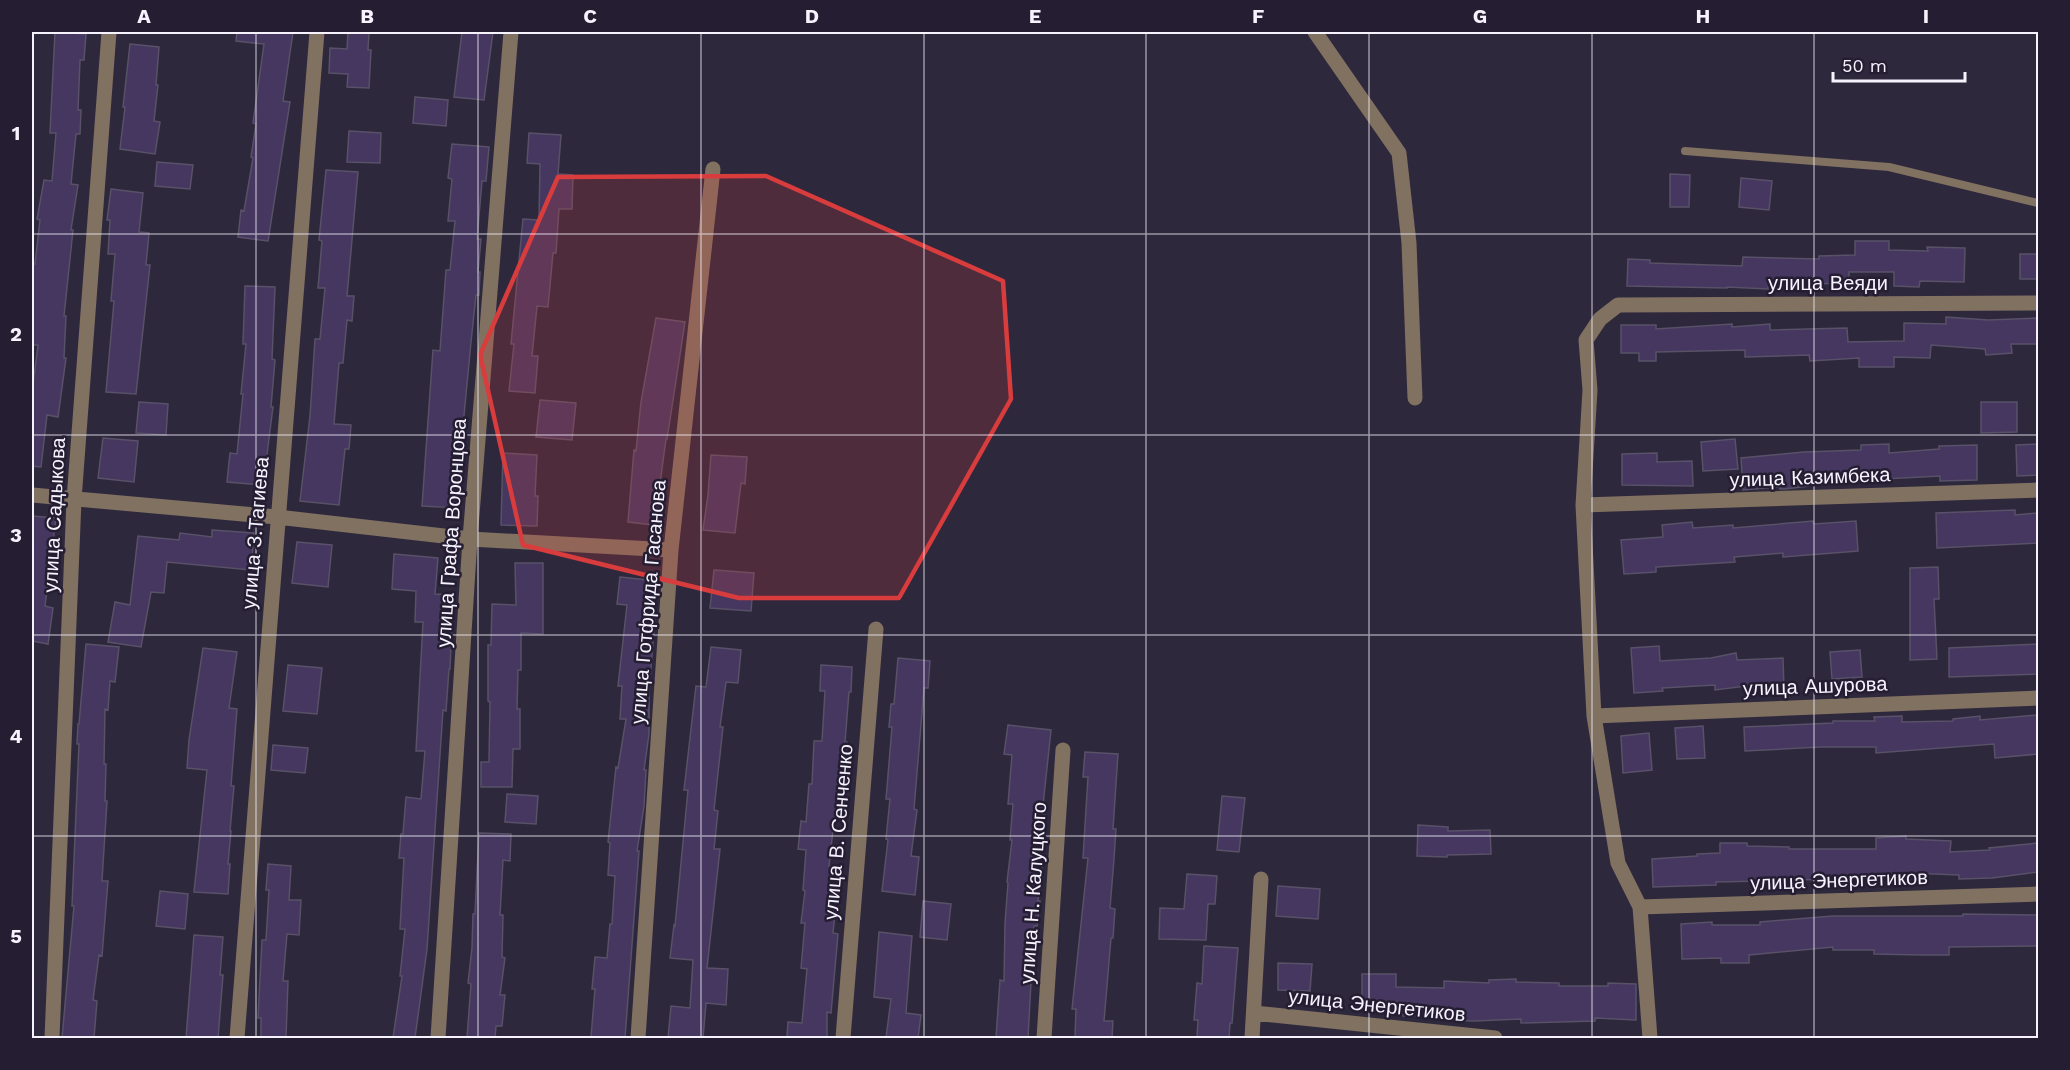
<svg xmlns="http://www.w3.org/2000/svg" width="2070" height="1070" font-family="'Work Sans',sans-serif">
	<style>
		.building { fill: #45375f; stroke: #585168; stroke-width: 1.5 }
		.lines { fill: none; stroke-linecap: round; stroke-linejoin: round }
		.service { stroke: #807161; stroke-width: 8 }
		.minor { stroke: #807161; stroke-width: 15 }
		.marked { fill: #d93c3d; fill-opacity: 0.2; stroke: #d93c3d; stroke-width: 4.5; stroke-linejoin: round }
		.grid { fill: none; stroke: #f6f3fe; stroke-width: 1.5; stroke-opacity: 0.55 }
		.labels { text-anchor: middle; stroke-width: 5; stroke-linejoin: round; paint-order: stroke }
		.street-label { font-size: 20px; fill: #f6f3fe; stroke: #251e33 }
		.neatline { fill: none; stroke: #f6f3fe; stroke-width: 2 }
		.grid-label { font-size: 20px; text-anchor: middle; font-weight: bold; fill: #f6f3fe }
	</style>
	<rect width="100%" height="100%" fill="#2e283d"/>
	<!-- building -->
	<path class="building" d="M55 32 86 34 84 60H80L78 110H81L80 134H76L71 184 78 185 71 230H73L64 316H66L64 358H66L58 417 47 415 41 467 32 466V393L38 345H32V263L35 264 40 220 37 219 44 180 52 181 56 133H50Z
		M237 32H293L283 101 290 102 268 241 238 237 241 210 244 211 253 158 251 157 256 124 253 123 264 44 236 41Z
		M348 32H369L368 50H371L369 88 347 87 348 74 329 73 330 48 347 49Z
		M462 32H493L484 100 454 97Z
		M130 44 159 47 156 85H158L154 121 160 122 155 154 120 149 125 107H123Z
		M415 97 448 100 446 126 413 123Z
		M349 131 381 133 380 163 347 162Z
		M529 133 561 135 558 174 573 175 572 209H559L556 253H553L548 307 537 306 532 356H538L535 393 509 391 514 344H511L523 219 539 220 540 164 527 163Z
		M452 144 489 147 486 181H482L477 239H481L478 272H480L479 295H476L471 342 463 426H465L459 508 422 506 433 350 440 351 446 270H450L455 221H448L452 179 448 178Z
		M157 162 193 165 190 189 155 186Z
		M326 170 358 172 347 296H354L352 321 347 320 343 363H339L334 424 351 425 349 449H345L339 505 300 501 310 416 315 339H320L325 288H318L322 241 319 240Z
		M1670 174 1690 175 1689 207H1670Z
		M1741 178 1772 181 1769 210 1739 207Z
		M111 189 143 193 139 232 149 233 146 265H150L136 394 106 392 114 301H111L115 254H108L110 220H107Z
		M1855 241H1889V250L1928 251 1927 247 1965 248 1964 282 1920 281 1919 287 1894 286V272H1849V283L1808 284V287H1768V289L1727 287V288L1627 286 1628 259 1650 260V263L1742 266 1743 257 1819 259V256L1855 255Z
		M2020 254H2038V279H2020Z
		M245 286 275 287 272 359 275 360 271 407H273L263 485 227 482 230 453 237 454 243 394H241L246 344H243Z
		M1946 317 1988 320 2038 318V344H2011L2012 353 1986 355 1985 349 1931 345 1930 358 1894 357V367H1859V358L1810 361 1809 355 1745 357V350L1656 352V361H1639V353H1621V325H1656V329L1732 324V327L1770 324V330L1847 328 1848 342 1904 341V323L1946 324Z
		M656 318 685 322 667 439H666L659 491 665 492 661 526 628 522 634 450 636 451 641 402Z
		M540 400 576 403 572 440 536 437Z
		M139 402 168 404 166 435 136 433Z
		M1981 402H2017V432L1981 433Z
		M103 438 138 441 134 482 98 478Z
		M1735 439 1738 469 1703 471 1701 442Z
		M1889 444V453L1939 449V446L1977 445V480L1940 481V476L1808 483V486L1785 489H1780L1779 487 1743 490 1741 458 1804 452 1861 450V445Z
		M2038 444V475L2017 476 2016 445Z
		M503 453 537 455 535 496H538L537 526 501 525Z
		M1657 453V462L1692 461 1693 486 1622 485V454Z
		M711 455 747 457 745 484 741 483 735 533 703 530 708 495Z
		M2015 510V515L2038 513V543L1937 548 1936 513Z
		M32 516 56 518 45 606 53 608 48 644 32 641Z
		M1813 521 1814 524 1856 521 1858 551 1783 557V553L1734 557 1735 562 1656 567V572L1624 574 1621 540 1663 537 1662 525 1692 522 1693 528 1733 525V528Z
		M212 530 254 533 251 570 167 562 164 593 151 592 141 647 108 642 115 602 130 605 138 536 179 540 180 533 212 537Z
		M297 542 332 545 328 587 292 583Z
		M394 554 438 558 435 594 453 595 450 669H449L446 711 443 710 427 949 415 1038H393L402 976H400L405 929H400L404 858H399L401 834H403L406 797 421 799 425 751H416L423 622H415L416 591 392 589Z
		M515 563H543V634L521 633V670H518L517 709H520V749H513L512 787H481V762H489L490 702 488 701V645H491L492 604 516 605Z
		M1938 567 1939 599H1934L1937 659 1910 660V568Z
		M714 570 754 573 751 611 710 608Z
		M620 577 657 581 653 617H655L649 693V734L644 770H646L644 806 637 851H639L625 1038H614L591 1037 595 989H592L595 957 607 958 610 924H612L615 876 608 875 610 843 608 842 616 767 618 768 626 719H620L622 686H618L627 605 617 604Z
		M86 644 119 647 115 682 110 681 108 710 105 709 104 764H106L105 801H107L102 881H108L102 956 99 955 93 1000 97 1001 94 1038H62L74 906H72L79 744H77L78 724H79Z
		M2038 644V674L1949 677V648Z
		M1659 646 1660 661 1711 658 1736 653 1737 660 1783 658 1784 689 1746 690V686L1715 690V685L1662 688 1663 691 1634 693 1631 648Z
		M711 647 741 650 738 683 726 682 720 727H723L714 810 718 811 714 849H720L707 968 728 969 726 1005 706 1003 703 1038H668L671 1006 690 1008 693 960 670 958 674 925 675 926 688 790H684L696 686 706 687Z
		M203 648 237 652 229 708 237 709 231 786H234L230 831H231L228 864H230L228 894 194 892 207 770 187 768 189 740Z
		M1860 650 1862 677 1832 679 1830 652Z
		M898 658 930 661 928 688H924L914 809 917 810 911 856 919 857 915 895 882 891 888 840 886 839 890 799H886L892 727H889L891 704H894Z
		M288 665 322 668 317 714 283 711Z
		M821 665 852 667 851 692H849L845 742H847L846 767H844L842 813 835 812 829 866 840 867 833 933 838 934 831 1013 827 1012V1038H787L788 1022 802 1023 807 969 801 968 805 923H801L805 891 803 890 806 850 798 849 801 821 806 822 809 784H812L814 741H822L825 691H820Z
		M2038 715V754L1995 758 1994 744 1876 753V747H1820L1745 751 1744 727 1833 723V721H1875L1874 717 1902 716V722L1953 721V719L1980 716V720Z
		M1008 725 1051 730 1042 815H1045L1040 862H1043L1038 901H1040L1037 926H1034L1028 1038H996L1000 980 1004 981 1005 923 1008 883 1007 882 1012 840H1010L1013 804H1008L1012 755 1004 754Z
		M1703 726 1705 758 1677 759 1675 728Z
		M1649 733 1652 770 1623 773 1621 736Z
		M273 745 308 748 305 773 271 770Z
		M1085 752 1118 754 1113 829H1116L1114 859 1110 908 1115 909 1113 938H1111L1104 1021H1113L1112 1038H1075L1076 1009H1072L1088 858H1083L1088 777H1083Z
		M507 794 538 796 536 824 505 822Z
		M1222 796 1245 798 1239 852 1217 850Z
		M1418 825 1448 827V831L1490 830 1491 854 1447 855V857L1417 856Z
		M479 833 511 834 510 861 503 860 500 915H503L502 957 505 958 500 995H505L502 1026H496L495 1038H467L471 984 468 983 472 948 473 914H475Z
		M1906 836V839L1951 841 1950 852 1990 850 1989 848 2038 843V872L1992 878 1959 879V875L1908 873 1909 878 1788 880 1787 885 1761 884V881L1716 882V885L1653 887 1652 859 1697 856V854L1720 853V843H1747V846L1789 847V849H1876V838Z
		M268 864 291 866 289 900H301L299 935 287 934 283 981H288L286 1038H261V1018H258L262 940H266L269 890H266Z
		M1187 874 1217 876 1215 904H1208L1206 940 1159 939 1160 908 1184 909Z
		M1278 886 1320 889 1318 919 1276 916Z
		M160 891 188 894 185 929 156 926Z
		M923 901 951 904 947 940 920 937Z
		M1963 914 2038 915V946L1949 947V955H1922L1874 954V950H1833V947L1749 955V963H1721V958L1682 959 1681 924 1712 922V925H1760V922L1833 916H1963Z
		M879 932 912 936 906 1013 921 1015 918 1038H886L891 999 874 997Z
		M194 935 223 937 220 975H223L218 1038H186Z
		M1204 946 1238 948 1232 1023H1230L1229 1038H1197L1198 1020H1194L1197 983 1202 984Z
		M1278 963 1312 964 1310 991 1278 990Z
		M1362 974H1396V987L1444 988V981L1489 983V980L1516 979V982L1559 983V986H1608V983L1636 984V1020L1595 1018V1021L1521 1023V1019L1474 1021 1443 1020V1016H1403V1002L1362 1001Z"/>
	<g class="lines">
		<!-- service -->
		<path class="service" d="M1685 151 1889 167 2038 203"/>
		<!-- minor -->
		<path class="minor" d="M1315 32 1399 153 1409 243 1415 398
			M32 495 277 517 470 539 671 550
			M1583 505 2038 490
			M1594 716 2038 698
			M1640 907 2038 894
			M1254 1013 1495 1038
			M52 1038 74 500 109 32
			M237 1038 317 32
			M438 1038 470 539 511 32
			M638 1038 671 550 713 169
			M843 1038 876 629
			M1044 1038 1063 750
			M1252 1038 1261 879
			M1650 1038 1640 907 1618 863 1594 716 1583 505 1590 390 1586 340 1600 319 1618 305 2038 303"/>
	</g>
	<!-- marked area -->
	<path class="marked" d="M766 176 1003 281 1011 399 899 598H739L523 545 480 355 558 177Z"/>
	<!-- grid -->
	<path class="grid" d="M256 32V1038M478 32V1038M701 32V1038M924 32V1038M1146 32V1038M1369 32V1038M1592 32V1038M1814 32V1038M32 234H2038M32 435H2038M32 635H2038M32 836H2038"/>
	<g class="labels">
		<!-- street labels -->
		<g class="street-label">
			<text x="1828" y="290">улица Веяди</text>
			<text transform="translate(1810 477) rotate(-2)" y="7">улица Казимбека</text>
			<text transform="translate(54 515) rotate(-87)" y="7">улица Садыкова</text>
			<text transform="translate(255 533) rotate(-85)" y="7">улица З.Тагиева</text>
			<text transform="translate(451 533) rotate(-86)" y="7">улица Графа Воронцова</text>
			<text transform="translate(648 602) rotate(-85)" y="7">улица Готфрида Гасанова</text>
			<text transform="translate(1815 686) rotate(-2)" y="7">улица Ашурова</text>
			<text transform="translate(838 832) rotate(-85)" y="7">улица В. Сенченко</text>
			<text transform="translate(1839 880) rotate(-2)" y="7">улица Энергетиков</text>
			<text transform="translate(1033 893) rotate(-86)" y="7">улица Н. Калуцкого</text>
			<text transform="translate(1377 1005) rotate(6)" y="7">улица Энергетиков</text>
		</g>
	</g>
	<!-- border -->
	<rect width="2070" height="1070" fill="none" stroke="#251e33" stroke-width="66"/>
	<!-- scale -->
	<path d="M1833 72v9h132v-9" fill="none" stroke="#f6f3fe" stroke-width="3"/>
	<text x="1842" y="72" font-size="18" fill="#f6f3fe" stroke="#251e33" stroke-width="4.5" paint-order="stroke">50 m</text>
	<rect x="33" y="33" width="2004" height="1004" class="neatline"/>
	<g class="grid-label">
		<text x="144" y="23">A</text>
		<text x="367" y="23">B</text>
		<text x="590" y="23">C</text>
		<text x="812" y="23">D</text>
		<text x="1035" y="23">E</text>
		<text x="1258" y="23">F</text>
		<text x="1480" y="23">G</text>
		<text x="1703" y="23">H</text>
		<text x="1926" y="23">I</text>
		<text x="16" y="140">1</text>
		<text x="16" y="341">2</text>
		<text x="16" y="542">3</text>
		<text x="16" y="743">4</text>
		<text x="16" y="943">5</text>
	</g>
</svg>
